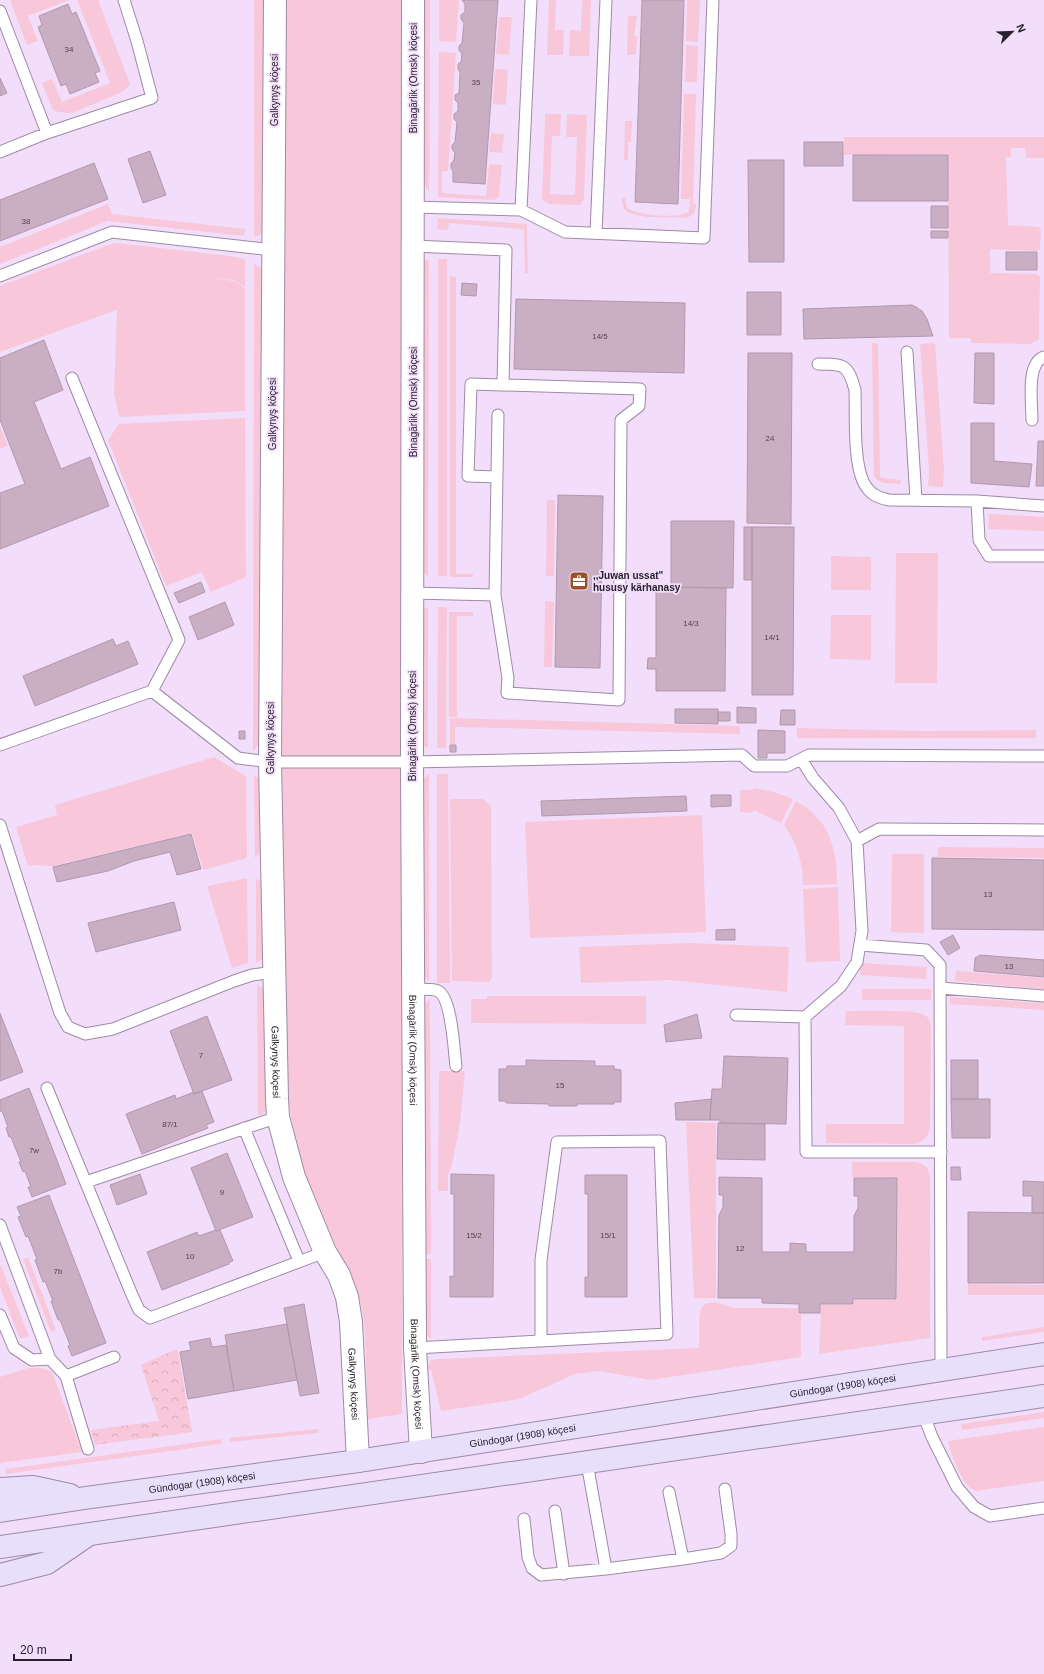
<svg xmlns="http://www.w3.org/2000/svg" width="1044" height="1674" font-family="Arial,sans-serif">
	<style>
		.green { fill: #f8c7da }
		.forest { fill: url(#forest-crowns) }
		.building { fill: #caaec4; stroke: #b397ad }
		.lines { fill: none; stroke-linecap: round; stroke-linejoin: round }
		.lane-casing { stroke: #9d8aa5; stroke-width: 13 }
		.street-casing { stroke: #9d8aa5; stroke-width: 24 }
		.secondary-casing { stroke: #9d8aa5; stroke-width: 24 }
		.lane { stroke: #fff; stroke-width: 11 }
		.street { stroke: #fff; stroke-width: 22 }
		.secondary { stroke: #e7dffc; stroke-width: 22 }
		.labels { text-anchor: middle; stroke-width: 3.5; stroke-linejoin: round; paint-order: stroke }
		.number-label { font-size: 8px; fill: #504451 }
		.street-label { font-size: 10px; fill: #28212b; stroke: #f2defb }
		.poi-label { font-size: 10px; font-weight: bold; fill: #28212b; stroke: #f2defb; text-anchor: start }
	</style>
	<defs>
		<pattern id="forest-crowns" width="20" height="18" patternUnits="userSpaceOnUse"><rect width="20" height="18" fill="#f8c7da"/><path d="M2 6a3 3 0 1 1 6 0M12 15a3 3 0 1 1 6 0" fill="none" stroke="#d5abbb"/></pattern>
	</defs>
	<rect width="100%" height="100%" fill="#f2defb"/>
	<!-- green -->
	<path class="green" d="M10 0H69L28 16 38 41 27 45Z
		M77 0H98L130 84 128 87 122 92 72 113H66L55 111 52 108 42 83 52 79 62 102 110 83Z
		M254 0H263V229L260 235 254 237Z
		M285 0H401L402 1414 368 1419C367 1398 366 1376 366 1355 365 1337 365 1318 360 1301 354 1276 339 1254 328 1232 304 1180 292 1139 287 1083L282 774Z
		M423 0H430L429 192 423 183Z
		M439 0H459L456 42 439 41Z
		M549 0H556L555 30H564L563 55H547Z
		M582 0H591L589 56H569L570 30 581 31Z
		M687 0H700L698 42 686 41Z
		M628 16H637L634 36 637 37 636 55H627Z
		M499 17H512L509 55 496 54Z
		M686 45 698 46 697 82H685Z
		M439 52 456 53 448 171H442V193L486 196 489 164 502 165 499 196 494 200 438 197Z
		M495 69 508 70 506 105 493 104Z
		M684 94H696L693 203 696 204C696 211 693 216 686 218 672 217 635 220 626 210 622 207 622 202 622 198H625L627 208C636 215 681 220 689 211L690 199H681Z
		M545 114H561L560 136H552L550 194 575 195 577 137H566L567 114 587 115 584 199 580 205 549 204 542 200Z
		M625 121H632L631 142H628V160H624Z
		M491 133 504 134 502 153 489 152Z
		M844 137H1044V158H1026L1025 148H1011V157H1006L1008 225 1039 227 1041 231 1040 249 1037 251 990 249V273L1036 274 1040 276 1039 336 1038 340 1030 344 971 343V338H949L948 154 844 155Z
		M108 204 112 214 245 229 244 236 108 221 0 264V247Z
		M438 218 527 224 528 273H525L524 229 449 223 448 230 437 229Z
		M116 243 230 256 245 259V287L234 280 209 278 234 281 245 288V411L119 417 114 393 117 310 200 280 0 352V286L108 245Z
		M438 259H447V576H438Z
		M423 260H429L428 577 423 572 422 566Z
		M254 264 260 267 262 272 261 742 253 751Z
		M450 276 456 277V574H473V577H450Z
		M872 343H878L880 476 882 478 901 480 900 484C891 483 877 485 874 475Z
		M935 343 944 470 943 487 928 486 929 471 920 344Z
		M245 418 246 577 211 592 202 572 166 586 108 440 119 424Z
		M0 426 8 446 0 449Z
		M547 500H555L554 576H546Z
		M989 514 1044 517V531L988 529Z
		M896 553H938L937 683H895Z
		M831 556 871 557V590H831Z
		M545 601 554 602 552 667H544Z
		M428 607V748L423 746V610Z
		M438 607H447L446 748H437Z
		M449 612H473V616H457V717H449Z
		M831 615H871V660L830 659Z
		M450 718 740 726V734L455 727V744H450Z
		M797 728 922 731 1036 730V738H797Z
		M214 757 246 776 247 858 203 870 192 833 53 866 33 865 28 866 16 827 57 815 55 805Z
		M429 774V981L424 976 423 970V779Z
		M437 774H448L450 983H437Z
		M254 775 259 779 262 783V852L255 858Z
		M753 788 774 792 793 799 781 823 754 810 752 813 740 812V790H753Z
		M450 799H483L491 806 492 979 488 982 452 981Z
		M796 801C830 820 837 848 837 884L803 885C803 862 797 844 784 825Z
		M702 815 706 932 530 938 525 822Z
		M938 847 1044 848V858L938 857Z
		M892 854H924V933L891 932Z
		M247 878 248 963 232 968 207 886Z
		M256 878 262 883 263 959 256 963Z
		M838 887 840 961 806 962 803 889Z
		M690 943 789 947 787 992 670 980 581 983 579 947Z
		M861 963 927 967 926 979 860 975Z
		M956 971 1044 978V989L955 981Z
		M257 985 263 988 264 991 266 1110 263 1114 258 1116Z
		M862 989H931V1000H862Z
		M487 996H646V1024L471 1023V999H487Z
		M950 997 1044 1003V1010L950 1004Z
		M430 1000 431 1254H424L423 1006 427 1001Z
		M846 1011C859 1011 917 1009 925 1015 930 1018 930 1023 931 1029L930 1128C928 1137 923 1142 914 1144L826 1143V1124H904V1026L845 1025Z
		M439 1071H465L460 1123 452 1165 448 1174V1191H438Z
		M686 1122 716 1123V1298H694Z
		M852 1162H914C924 1163 928 1167 930 1176V1338L819 1354 821 1305H854V1300H897V1178L852 1177Z
		M28 1257 56 1330 51 1332 23 1259Z
		M424 1259H431V1339L426 1334Z
		M0 1266H1L29 1336 20 1339 0 1287Z
		M968 1284 1044 1285V1295H968Z
		M715 1302 733 1308H798V1314H801V1357L650 1380 599 1371 575 1374 519 1399 441 1411 431 1369 426 1370 431 1360 440 1359 699 1348C700 1339 697 1313 703 1306 705 1303 711 1303 715 1302Z
		M1044 1327V1332L982 1341V1337Z
		M28 1368H41L52 1372 82 1452 0 1463V1377Z
		M1044 1412V1418L962 1430 961 1424Z
		M1044 1427V1481L976 1491C962 1488 951 1453 948 1441Z
		M318 1429V1433L230 1442 229 1438Z
		M221 1439V1444L6 1474V1469Z"/>
	<!-- forest -->
	<path class="forest" d="M174 1350H178L192 1432 95 1445 91 1430 159 1421 141 1365Z"/>
	<!-- building -->
	<path class="building" d="M462 0H498L485 184 453 182V171L451 168V164L454 160 455 153 452 149V145L455 142 457 122 454 119V114L458 111V103L455 100V95L459 93 460 72 458 69V64L461 62 462 54 459 50V46L462 43 464 23 461 19V15L465 12V4Z
		M642 0H684L678 204 635 202Z
		M68 4 72 14 76 12 100 71 95 73 99 82 70 94 66 84 61 86 38 27 42 25 39 16Z
		M0 78 7 93 0 96Z
		M804 142H843V166H804Z
		M150 151 166 195 143 203 128 159Z
		M853 155H948V201H853Z
		M748 160H784V262H749Z
		M94 163 108 199 0 241V200Z
		M931 206H948V228H931Z
		M931 231H948V238H931Z
		M1006 252H1037V270H1006Z
		M462 283 477 284 476 296 461 295Z
		M747 292H781V335H747Z
		M516 299 685 303 684 373 514 369Z
		M912 305 916 307 922 311 927 319 933 336 804 339 803 309Z
		M44 340 63 390 34 402 61 469 90 457 109 506 0 549V493L25 484 0 420V358Z
		M748 353H792L791 524 747 523Z
		M975 353H994V404L974 403Z
		M971 423H994V461L1032 464 1029 487 971 483Z
		M1038 441H1044V486H1036Z
		M558 495 603 496 600 668 555 667Z
		M671 521H734L733 588 671 587Z
		M744 527H752V580H744Z
		M752 527H794L793 695H752Z
		M201 582 205 592 179 603 174 593Z
		M656 587 726 588 725 691H656V669H647L648 658H656Z
		M225 602 234 625 198 640 189 617Z
		M113 639 116 646 128 641 138 664 35 706 23 676Z
		M737 707 756 708V723H737Z
		M675 709H718V724L675 723Z
		M781 710H795V725H780Z
		M718 712H730V721H718Z
		M758 730 785 731V753H767V758H758Z
		M239 731H245V739H239Z
		M450 745H456V752H450Z
		M711 795H731V806L711 807Z
		M686 796 687 811 542 816 541 801Z
		M191 834 201 869 177 875 170 852 134 861 108 871 57 882 53 867Z
		M932 858 1044 860V930L932 929Z
		M174 902 181 930 96 952 88 923Z
		M735 929V940H716V930Z
		M953 935 960 948 948 955 940 942Z
		M980 955 1044 960V977L974 971 975 958Z
		M0 1013 23 1072 0 1081Z
		M697 1014 702 1038 666 1042 664 1025Z
		M207 1016 232 1080 194 1094 170 1031Z
		M724 1056 788 1058 786 1124 720 1123V1120H710L712 1089H722Z
		M526 1060 595 1061V1066H614V1069L621 1070V1102H614V1104H577V1106H549V1104L506 1103V1101H499V1069H507V1066H526Z
		M951 1060H978V1099H951Z
		M29 1088 66 1184 32 1197 28 1187H31L25 1171 23 1172 19 1162H21L11 1137H9L6 1128 8 1127 2 1111H0V1100Z
		M202 1091 214 1122 206 1125 208 1128 142 1154 126 1114 175 1095 176 1099 194 1092V1094Z
		M711 1099 710 1120H676L675 1103Z
		M951 1099H990V1138H952Z
		M718 1123 765 1124V1160L717 1159Z
		M227 1153 253 1217 216 1231 191 1168Z
		M951 1167H960L961 1180H951Z
		M140 1174 147 1194 117 1205 110 1185Z
		M451 1174 494 1175 493 1297H450V1276L454 1277V1194H451Z
		M585 1175H627V1297H585V1277H588V1194H585Z
		M719 1177 762 1178V1252H790V1243L806 1244V1252H854V1216L858 1208V1196H854V1178H897L896 1299H853V1304H820V1313H799V1304L762 1303V1298H718L719 1215 723 1207V1195H719Z
		M1023 1181 1044 1182V1213H1032V1196H1023Z
		M49 1195 106 1343 72 1356 68 1346 70 1345 60 1320H58L51 1301H53L45 1281 43 1282 35 1260 37 1259 28 1236 26 1237 18 1217 21 1216 17 1207Z
		M968 1212 1044 1213V1283H968Z
		M216 1230V1231L220 1230 233 1261 229 1262V1264L162 1290 147 1252 197 1232 199 1236Z
		M304 1304 319 1393 300 1396 284 1308Z
		M287 1324 297 1380 234 1391 225 1335Z
		M210 1338 212 1347 226 1345 234 1391 188 1399 180 1352 191 1350 189 1342Z"/>
	<g class="lines">
		<!-- lane casing -->
		<g class="lane-casing">
			<path id="lane" d="M531 0 521 210 565 232 704 238 713 0
				M0 11 47 133
				M0 152 47 133 152 98 137 41 124 0
				M413 207 521 210
				M596 233 606 0
				M413 246 506 250 503 385
				M0 276 112 232 273 250
				M907 352 916 500
				M818 364C844 364 848 364 855 390 856 414 852 472 868 489 873 496 881 498 889 500L977 501 1044 506
				M72 378 179 640 152 691
				M1032 420C1032 403 1026 363 1044 357
				M977 501 979 540 989 556H1044
				M412 593 495 595 498 415
				M495 595 508 678 507 693 619 700 621 420 639 406 640 389 471 384 468 476 497 477
				M0 745 152 691 238 758 270 762H412L742 755 754 766H787L809 755 1044 756
				M801 759 813 778 839 808 857 841 862 931 857 962 841 986 805 1017 806 1152H941
				M0 825 60 1013 68 1027 85 1034 113 1029 234 981 252 975 274 972
				M857 841 879 829 1044 830
				M860 945 926 950 940 965 941 1370
				M940 988 1044 996
				M413 989C420 990 432 988 438 991 452 998 454 1051 456 1066
				M736 1015 805 1017
				M47 1088 132 1295 139 1310 150 1318 325 1252
				M244 1128 299 1261
				M86 1182 278 1117
				M0 1225 50 1359 66 1376 88 1449
				M0 1315 14 1348 32 1360 50 1359
				M415 1348 667 1334 660 1141 557 1142 541 1260V1341
				M66 1376 114 1357
				M923 1413 932 1437 957 1487 974 1507 990 1516 1044 1508
				M587 1463 606 1569
				M669 1492 683 1559
				M555 1511 564 1574
				M524 1519 528 1557 532 1568 541 1575 606 1569 683 1559 721 1553 731 1546V1534L725 1489"/>
		</g>
		<!-- street casing -->
		<g class="street-casing">
			<g id="street">
				<path id="s1" d="M275 0 270 762 277 1099 278 1117 294 1177 325 1252 339 1275 347 1297 351 1322 358 1461"/>
				<path id="s2" d="M413 0 412 762 415 1348 421 1452"/>
			</g>
		</g>
		<!-- secondary casing -->
		<g class="secondary-casing">
			<g id="secondary">
				<path d="M0 1489 33 1487 70 1495"/>
				<path id="s3" d="M0 1511 85 1498 358 1461 1044 1354"/>
				<path d="M0 1547 1044 1396"/>
				<path d="M0 1575 47 1563 85 1537"/>
			</g>
		</g>
		<!-- lane -->
		<use href="#lane" class="lane"/>
		<!-- street -->
		<use href="#street" class="street"/>
		<!-- secondary -->
		<use href="#secondary" class="secondary"/>
	</g>
	<!-- icons -->
	<defs>
		<g id="office-square" transform="scale(1)"><rect x="-9" y="-9" width="18" height="18" rx="4" fill="#985329" stroke="#f2defb"/><path d="M-6-3h4V-5.5h4V-3h4V5H-6ZM-1-4.5V-3h2v-1.5ZM-6 0V1H6V0Z" fill="#fff"/></g>
	</defs>
	<g fill-rule="evenodd">
		<use href="#office-square" x="579" y="581"/>
	</g>
	<g class="labels">
		<!-- number labels -->
		<g class="number-label">
			<text x="69" y="52">34</text>
			<text x="476" y="85">35</text>
			<text x="26" y="224">38</text>
			<text x="600" y="339">14/5</text>
			<text x="770" y="441">24</text>
			<text x="691" y="626">14/3</text>
			<text x="772" y="640">14/1</text>
			<text x="988" y="897">13</text>
			<text x="1009" y="969">13</text>
			<text x="201" y="1058">7</text>
			<text x="560" y="1088">15</text>
			<text x="170" y="1127">87/1</text>
			<text x="34" y="1153">7w</text>
			<text x="222" y="1195">9</text>
			<text x="474" y="1238">15/2</text>
			<text x="608" y="1238">15/1</text>
			<text x="740" y="1251">12</text>
			<text x="190" y="1259">10</text>
			<text x="58" y="1274">7b</text>
		</g>
		<!-- street labels -->
		<g class="street-label">
			<text transform="translate(413 78) rotate(-90)" y="4">Binagärlik (Omsk) köçesi</text>
			<text transform="translate(274 90) rotate(-90)" y="4">Galkynyş köçesi</text>
			<text transform="translate(413 402) rotate(-90)" y="4">Binagärlik (Omsk) köçesi</text>
			<text transform="translate(272 414) rotate(-90)" y="4">Galkynyş köçesi</text>
			<text transform="translate(412 726) rotate(-90)" y="4">Binagärlik (Omsk) köçesi</text>
			<text transform="translate(270 738) rotate(-90)" y="4">Galkynyş köçesi</text>
			<text dy="4" stroke="none"><textPath href="#s2" startOffset="1050">Binagärlik (Omsk) köçesi</textPath></text>
			<text dy="4" stroke="none"><textPath href="#s1" startOffset="1062">Galkynyş köçesi</textPath></text>
			<text dy="4" stroke="none"><textPath href="#s2" startOffset="1374">Binagärlik (Omsk) köçesi</textPath></text>
			<text dy="4" stroke="none"><textPath href="#s1" startOffset="1398">Galkynyş köçesi</textPath></text>
			<text dy="4" stroke="none"><textPath href="#s3" startOffset="852">Gündogar (1908) köçesi</textPath></text>
			<text dy="4" stroke="none"><textPath href="#s3" startOffset="528">Gündogar (1908) köçesi</textPath></text>
			<text dy="4" stroke="none"><textPath href="#s3" startOffset="204">Gündogar (1908) köçesi</textPath></text>
		</g>
		<!-- poi labels -->
		<g class="poi-label">
			<text x="593" y="579">,,Juwan ussat"<tspan x="593" dy="12">hususy kärhanasy</tspan></text>
		</g>
	</g>
	<!-- north arrow -->
	<g transform="translate(1012 32) rotate(67)" stroke="#f2defb" stroke-width="3" paint-order="stroke">
	<path d="M0-3L7 15L0 10L-7 15Z" fill="#28212b"/>
	<text y="-6" font-size="11" font-weight="bold" text-anchor="middle" fill="#28212b">N</text>
	</g>
	<!-- scale -->
	<path d="M14 1654v6h57v-6" fill="none" stroke="#28212b" stroke-width="2"/>
	<text x="20" y="1654" font-size="12" fill="#28212b" stroke="#f2defb" stroke-width="3" paint-order="stroke">20 m</text>
</svg>
